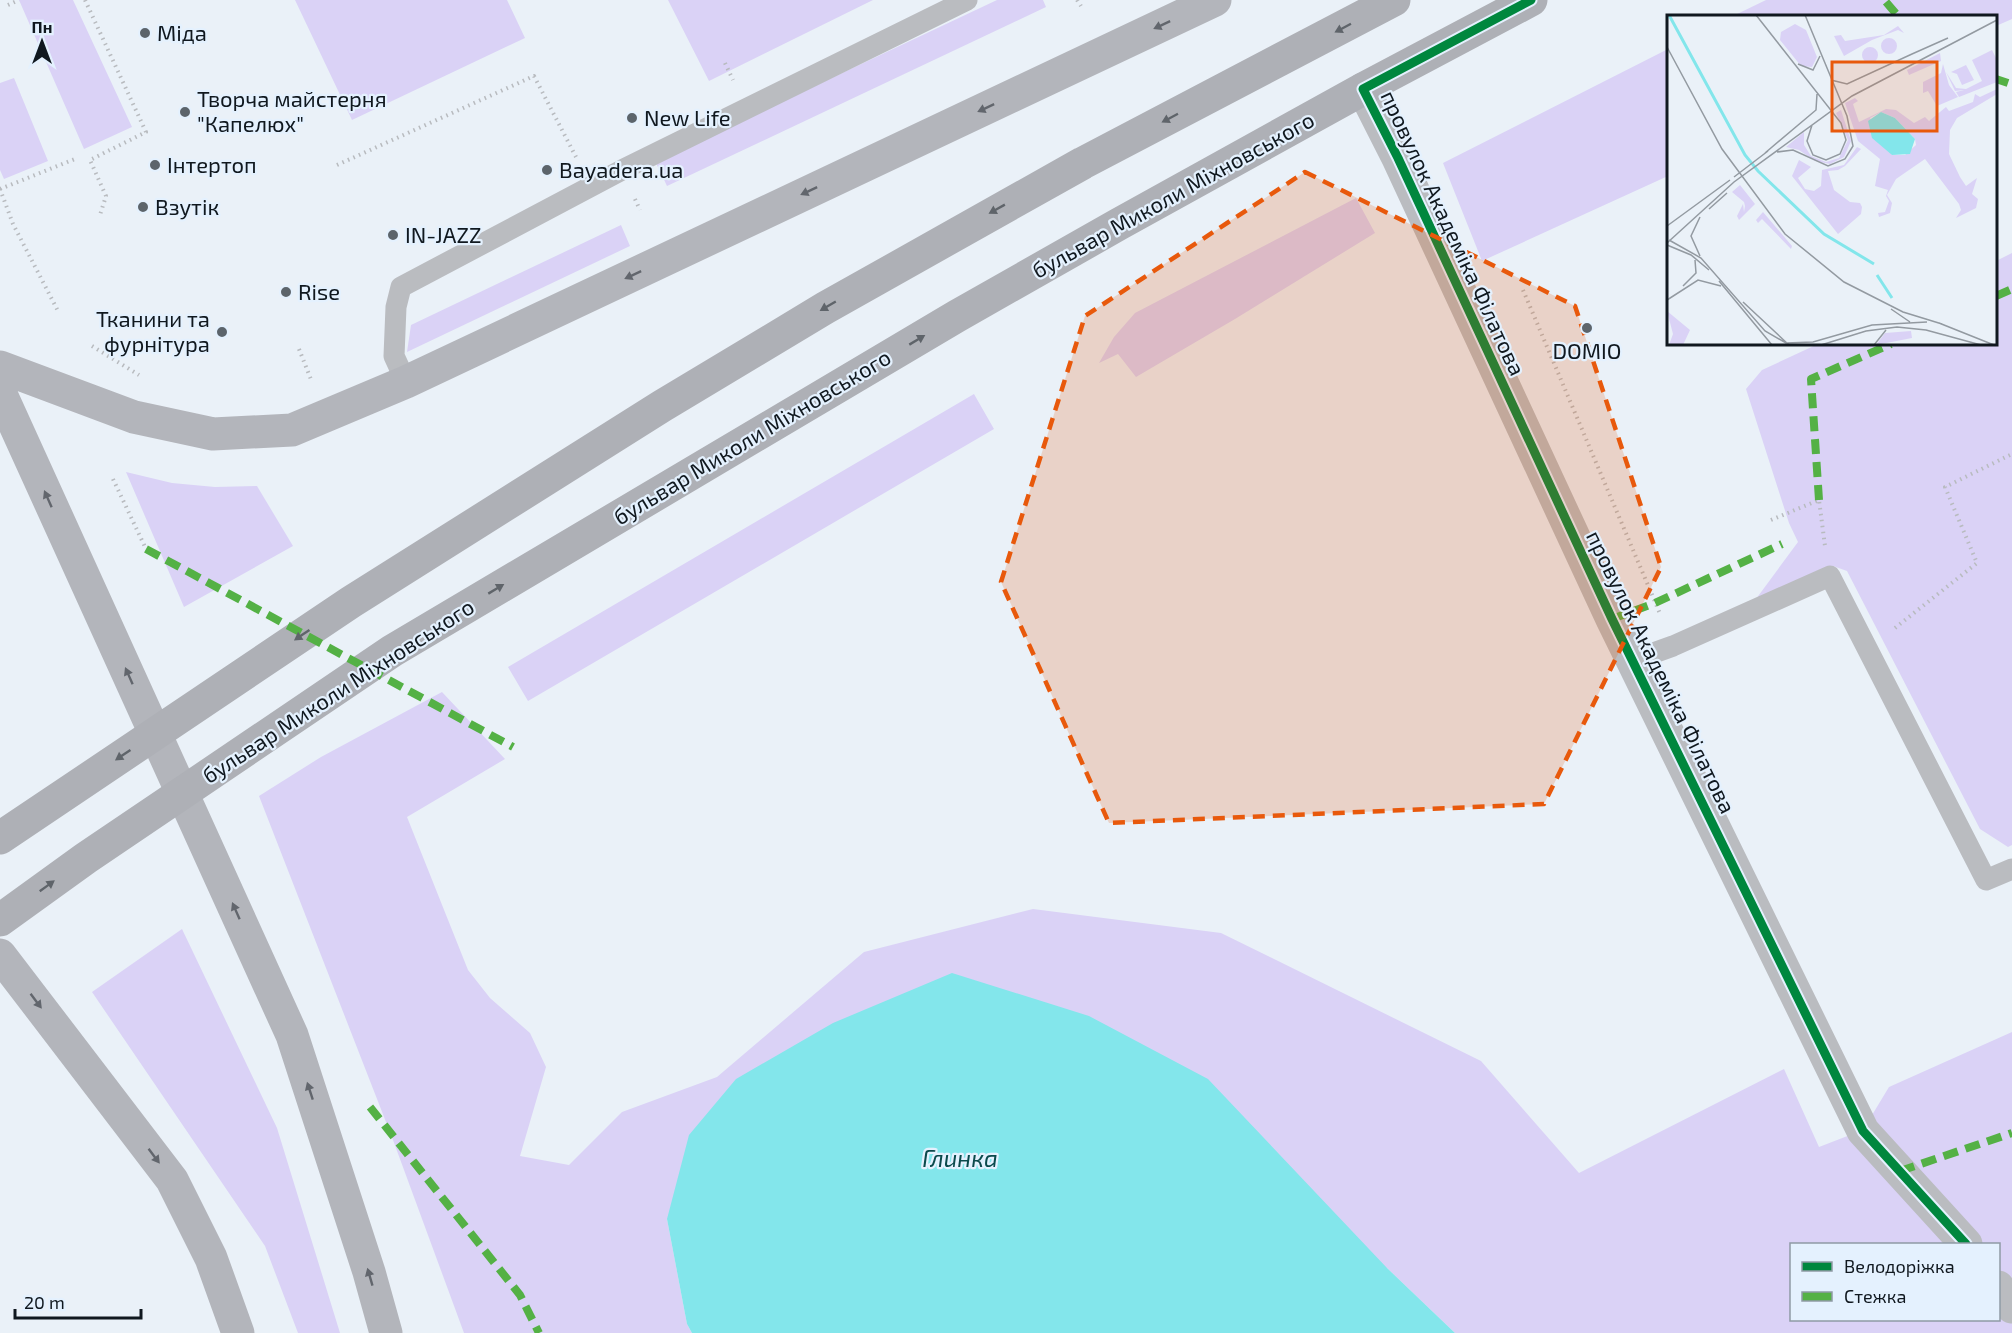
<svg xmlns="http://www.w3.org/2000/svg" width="2012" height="1333" font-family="'Exo 2',sans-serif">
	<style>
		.green { fill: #dad2f6; fill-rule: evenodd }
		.water { fill: #83e6eb }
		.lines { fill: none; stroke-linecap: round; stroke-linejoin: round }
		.path { stroke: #b8bbbf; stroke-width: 4; stroke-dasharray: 1.5 4.5; stroke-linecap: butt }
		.lane { stroke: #babcc0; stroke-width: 21 }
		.street { stroke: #babcc0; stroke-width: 33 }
		.primary { stroke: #b3b5bb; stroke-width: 33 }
		.highway { stroke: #aeb0b6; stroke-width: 33 }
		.quiet { stroke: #54b145; stroke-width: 8; stroke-dasharray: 15 8; stroke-linecap: butt }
		.cycleway-casing { stroke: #e4f1fe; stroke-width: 13 }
		.cycleway { stroke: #00873e; stroke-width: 9 }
		.oneway { fill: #62666d }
		.oneway2 { fill: #5f646a }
		.marked { fill: #e8590c; fill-opacity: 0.2; stroke: #e8590c; stroke-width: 4.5; stroke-dasharray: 12 8; stroke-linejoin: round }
		.poi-dot { fill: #5c646b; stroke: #e4f1fe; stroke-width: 2 }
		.labels { text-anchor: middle; stroke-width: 4.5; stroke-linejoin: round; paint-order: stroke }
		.poi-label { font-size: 22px; fill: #10181f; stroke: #e4f1fe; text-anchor: start }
		.street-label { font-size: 22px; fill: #10181f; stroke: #e4f1fe }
		.water-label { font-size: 24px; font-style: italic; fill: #0a4a4c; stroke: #e4f1fe }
		.inset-river { fill: none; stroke: #83e6eb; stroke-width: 3 }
		.inset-road { fill: none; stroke: #939aa1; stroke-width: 1.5 }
		.view { fill: #e8590c; fill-opacity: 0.15; stroke: #e8590c; stroke-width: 3 }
		.inset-edge { fill: none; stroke: #10181f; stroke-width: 3 }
	</style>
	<rect width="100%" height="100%" fill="#eaf1f8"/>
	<!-- green -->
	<path class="green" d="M19 0H73L132 127 84 149Z
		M295 0H507L525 38 352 120Z
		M668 0H873L709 81Z
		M997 0H1043L1046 7 667 186 655 161Z
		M1766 0H2012V19L1996 26V16H1733Z
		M1668 49V176L1482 261 1443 163Z
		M14 78 48 161 4 179 0 170V83Z
		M1356 198 1375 233 1235 319 1136 377 1118 354 1099 363 1114 337 1135 313Z
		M621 225 630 246 407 352 411 325Z
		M2012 253V845L2008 847 1980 829 1847 571 1833 566 1753 603 1798 542 1789 523 1746 389 1762 370 1818 344H1996V261Z
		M974 394 994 429 528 701 508 667Z
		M126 472 172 483 215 487 257 486 293 546 184 607Z
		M442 692 505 759 407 817 468 970 490 998 530 1033 546 1067 520 1156 569 1165 622 1112 717 1077 864 952 1033 909 1221 933 1481 1061 1579 1173 1784 1069 1819 1147 1863 1130 1889 1087 2012 1032V1333H1455L1387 1268 667 1219 687 1324 692 1333H464L393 1140 259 796 321 757ZM1792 1244H1998V1320H1792Z
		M182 929 277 1128 340 1333H298L265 1246 92 992Z"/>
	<!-- water -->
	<path class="water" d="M952 973 1089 1016 1208 1079 1387 1268 1455 1333H692L687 1324 667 1219 689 1135 736 1079 833 1023Z"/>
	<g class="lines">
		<!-- path -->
		<path class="path" d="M85 0 146 132 90 160 106 196 100 215
			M1077 0 1081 6
			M8 5 19 0
			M725 63 733 80
			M337 165 534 76 576 157
			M0 189 13 224 59 313
			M0 189 75 159
			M635 199 640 210
			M1523 290 1661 616
			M92 346 139 375
			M299 349 312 382
			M113 479 146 549
			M1771 520 1819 500 1825 546
			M1895 628 1977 563 1945 487 2012 454"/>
		<!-- lane -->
		<path class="lane" d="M406 382 394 356 396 307 401 287 622 170 967 0
			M1634 660 1673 646 1830 576 1986 880 2012 869"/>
		<!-- street -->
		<path class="street" d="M1363 89 1398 158 1612 619 1863 1131 1966 1244
			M1998 1287 2012 1307"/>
		<!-- primary -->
		<path class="primary" d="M0 367 134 417 213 434 292 430 406 382 1215 0
			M0 392 292 1035 369 1272 386 1333
			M0 955 172 1180 211 1258 238 1333"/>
		<!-- highway -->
		<path class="highway" d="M0 838 351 602 662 406 825 308 1083 163 1394 0
			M0 920 86 858 392 651 957 316 1119 224 1363 89 1531 0"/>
		<!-- quiet -->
		<path class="quiet" d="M1886 2 1898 16
			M1996 79 2008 83
			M1996 296 2012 289
			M1819 500 1811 379 1891 344
			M146 549 513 747
			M1612 619 1655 603 1782 544
			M370 1107 520 1295 539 1333
			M1900 1171 2012 1133"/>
		<!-- cycleway casing -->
		<g class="cycleway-casing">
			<path id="cycleway" d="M1531 0 1363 89 1398 158 1612 619 1863 1131 1966 1244"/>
		</g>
		<!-- cycleway -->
		<use href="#cycleway" class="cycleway"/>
	</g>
	<!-- one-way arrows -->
	<defs><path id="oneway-solid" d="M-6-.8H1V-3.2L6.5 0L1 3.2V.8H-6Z" transform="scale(1.5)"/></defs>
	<g class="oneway">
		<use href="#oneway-solid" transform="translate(1162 25) rotate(155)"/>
		<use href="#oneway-solid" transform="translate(986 108) rotate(155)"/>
		<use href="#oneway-solid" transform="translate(809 191) rotate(155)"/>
		<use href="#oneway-solid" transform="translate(633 275) rotate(155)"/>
		<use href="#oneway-solid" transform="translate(48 499) rotate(-114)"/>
		<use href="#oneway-solid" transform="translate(129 676) rotate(-114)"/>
		<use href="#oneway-solid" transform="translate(236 911) rotate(-114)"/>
		<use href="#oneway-solid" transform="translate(36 1001) rotate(53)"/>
		<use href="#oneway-solid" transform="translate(310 1091) rotate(-108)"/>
		<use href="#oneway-solid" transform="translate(154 1156) rotate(53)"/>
		<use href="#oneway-solid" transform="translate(370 1277) rotate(-106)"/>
	</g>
	<g class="oneway2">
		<use href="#oneway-solid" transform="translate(1343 28) rotate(152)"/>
		<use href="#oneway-solid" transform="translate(1170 118) rotate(152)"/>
		<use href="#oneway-solid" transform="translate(997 209) rotate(151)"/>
		<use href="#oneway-solid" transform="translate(828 306) rotate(150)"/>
		<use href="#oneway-solid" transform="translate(917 340) rotate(-31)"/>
		<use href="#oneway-solid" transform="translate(496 589) rotate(-31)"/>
		<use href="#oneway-solid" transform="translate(302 635) rotate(146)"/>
		<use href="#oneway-solid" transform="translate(123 755) rotate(146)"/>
		<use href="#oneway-solid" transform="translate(47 886) rotate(-36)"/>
	</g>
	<!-- marked area -->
	<path class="marked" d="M1305 172 1575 306 1661 567 1544 804 1109 823 1001 582 1085 316Z"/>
	<!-- markers -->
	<g class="poi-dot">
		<circle cx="145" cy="33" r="6"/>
		<circle cx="185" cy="112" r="6"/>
		<circle cx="632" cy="118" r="6"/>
		<circle cx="155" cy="165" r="6"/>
		<circle cx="547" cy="170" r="6"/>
		<circle cx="143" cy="207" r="6"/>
		<circle cx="393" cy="235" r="6"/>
		<circle cx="286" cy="292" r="6"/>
		<circle cx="1587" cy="328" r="6"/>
		<circle cx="222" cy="332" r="6"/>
	</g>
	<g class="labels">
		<!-- poi labels -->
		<g class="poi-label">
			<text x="157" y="41">Міда</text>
			<text x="197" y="107">Творча майстерня<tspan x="197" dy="25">"Капелюх"</tspan></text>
			<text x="644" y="126">New Life</text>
			<text x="167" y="173">Інтертоп</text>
			<text x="559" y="178">Bayadera.ua</text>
			<text x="155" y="215">Взутік</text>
			<text x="405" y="243">IN-JAZZ</text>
			<text x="298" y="300">Rise</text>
			<text x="210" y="327" text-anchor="end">Тканини та<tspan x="210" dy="25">фурнітура</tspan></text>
			<text x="1587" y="359" text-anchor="middle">DOMIO</text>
		</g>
		<!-- street labels -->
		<g class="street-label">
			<text transform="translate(1173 195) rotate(-29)" y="8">бульвар Миколи Міхновського</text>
			<text transform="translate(1453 233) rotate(65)" y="8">провулок Академіка Філатова</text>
			<text transform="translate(752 437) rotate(-31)" y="8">бульвар Миколи Міхновського</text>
			<text transform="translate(1661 672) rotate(64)" y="8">провулок Академіка Філатова</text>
			<text transform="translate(338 691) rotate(-33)" y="8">бульвар Миколи Міхновського</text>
		</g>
		<!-- water labels -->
		<g class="water-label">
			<text x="960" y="1167">Глинка</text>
		</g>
	</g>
	<!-- overview -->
	<g transform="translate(1667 15)">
		<rect width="330" height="330" fill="#eaf1f8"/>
		<path d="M128 9 139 15 150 42 145 52 134 51 113 25 114 17ZM231 11 237 18 231 15 205 25 177 41 167 21 174 20 178 26 217 20ZM214 31a8 8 0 1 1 16 0a8 8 0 1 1-16 0ZM195 40a8 8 0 1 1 16 0a8 8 0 1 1-16 0ZM325 35 330 45V67L292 82 289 77 297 75 288 76 279 57 289 73 299 74 315 66 305 45ZM273 38 274 46 242 60 240 55ZM276 49 282 70 291 82 270 91 261 76 256 78V67L274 58ZM299 50 307 65 295 70 290 59 284 57ZM330 74V79L290 103 283 115 282 139 293 162 299 171 310 163 305 179 311 184 309 193 289 203 294 195 292 189 258 144 229 164 220 180 225 188 223 198 212 202 211 198 218 197 222 186 219 181 221 175 208 171 213 144 191 126 178 88 188 83 191 86 186 89 192 107 219 94 229 95 247 108 258 102 262 106 279 92 282 96 306 87 308 79 313 82ZM214 97 228 103 248 124 249 130 238 140H225L203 103ZM174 95 184 126 177 142 163 149 148 146 132 135 119 132 137 117V130L144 141 159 147 172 143 181 125 169 98ZM190 132 194 134 178 151 171 155 161 156 167 175 183 187 193 188 195 192 194 199 171 219 125 161 132 145 144 152 131 163 138 174 147 176 154 171 155 155 177 150ZM73 170 88 189 72 205 70 201 76 189 69 182 76 189 77 197 78 191 77 187 65 177ZM96 197 125 231 124 234 95 204 91 208 89 205ZM0 296 23 315 16 330H2L6 319ZM244 316 245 323 209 330 218 318Z" fill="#dad2f6" fill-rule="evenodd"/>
		<path d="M214 97 228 103 248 124 243 139 225 140 205 123 201 106Z" fill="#83e6eb"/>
		<path class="inset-river" d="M2 0 78 140 91 156 157 219 207 249M210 260 225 283"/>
		<path class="inset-road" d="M89 0 174 108 179 125 173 139 159 145 146 140 140 126 145 110M0 32 55 134 118 219 177 267 236 297 275 309M245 39 281 23M131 49 146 55 153 41M164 65 180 69 245 39M110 137 126 135 161 151 178 144 186 131 180 101 138 0M98 138 149 95 150 79M67 162 101 136M42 194 60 178M33 202 24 221 33 241M0 211 63 165M2 225 34 243 98 316 119 328 146 327 205 310 260 307M0 228 67 167 185 81 330 5M0 230 24 240 42 255M52 266 105 330M16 271 29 258 28 245M0 285 31 265 54 271M76 287 122 330M224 294 243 307M272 308 327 330M154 330 199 316 230 312 259 315 314 330M207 330 219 315"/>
		<path class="view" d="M165 47H270V116H165Z"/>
		<rect width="330" height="330" class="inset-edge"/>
	</g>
	<!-- legend -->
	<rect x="1790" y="1243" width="210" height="78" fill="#e4f1fe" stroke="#8f9aa5" stroke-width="1.5"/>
	<rect x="1802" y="1262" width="30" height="9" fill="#00873e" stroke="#8f9aa5" stroke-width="1.5"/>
	<text x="1844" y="1273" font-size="18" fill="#10181f">Велодоріжка</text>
	<rect x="1802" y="1292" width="30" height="9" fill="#54b145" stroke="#8f9aa5" stroke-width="1.5"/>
	<text x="1844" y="1303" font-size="18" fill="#10181f">Стежка</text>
	<!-- north arrow -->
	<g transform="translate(42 42)" stroke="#e4f1fe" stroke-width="4.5" paint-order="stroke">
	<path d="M0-4.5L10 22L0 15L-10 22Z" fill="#10181f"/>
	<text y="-9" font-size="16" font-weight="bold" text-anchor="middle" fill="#10181f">Пн</text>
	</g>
	<!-- scale -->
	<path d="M15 1309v9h126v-9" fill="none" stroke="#10181f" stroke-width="3"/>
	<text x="24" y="1309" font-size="18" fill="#10181f" stroke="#e4f1fe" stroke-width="4.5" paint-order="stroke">20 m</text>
</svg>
